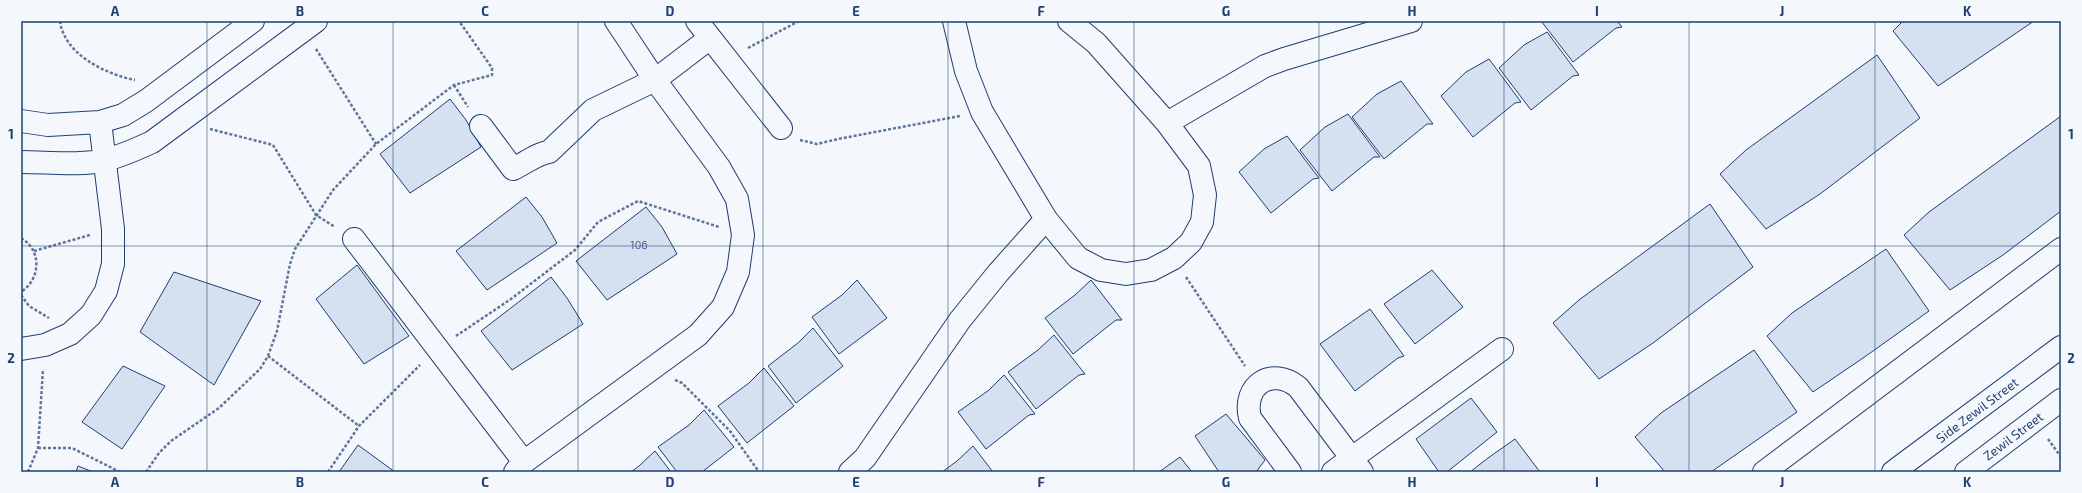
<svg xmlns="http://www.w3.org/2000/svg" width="2082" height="493" font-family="'Exo 2',sans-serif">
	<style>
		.building { fill: #d5e0f0; stroke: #1d3f73 }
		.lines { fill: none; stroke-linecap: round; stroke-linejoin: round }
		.street-casing { stroke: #1d3f73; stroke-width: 24 }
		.secondary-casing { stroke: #1d3f73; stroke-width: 24 }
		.path { stroke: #5e769c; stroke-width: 2.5; stroke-dasharray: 3 2; stroke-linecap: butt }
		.street { stroke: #f4f7fb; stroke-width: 22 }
		.secondary { stroke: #f4f7fb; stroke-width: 22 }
		.grid { fill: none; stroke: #1d3f73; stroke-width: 1; stroke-opacity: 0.55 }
		.labels { text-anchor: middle; stroke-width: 3; stroke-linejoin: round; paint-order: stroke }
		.number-label { font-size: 11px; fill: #4b6792 }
		.street-label { font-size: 13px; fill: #1d3f73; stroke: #f4f7fb }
		.neatline { fill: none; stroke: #1d3f73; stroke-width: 1.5 }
		.grid-label { font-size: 13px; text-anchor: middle; font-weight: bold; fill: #1d3f73 }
	</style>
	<rect width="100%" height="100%" fill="#f4f7fb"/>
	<!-- building -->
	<path class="building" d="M1541 21H1617L1622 27 1616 28 1573 62Z
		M1903 21H2034L1938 86 1893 31Z
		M1547 32 1579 75 1573 76 1531 110 1499 68 1524 45Z
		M1877 55 1920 118 1820 194 1766 229 1720 174 1746 150Z
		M1489 59 1521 102 1515 103 1473 137 1441 96 1466 72Z
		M1401 81 1433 124H1427L1384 159 1352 117 1377 94Z
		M450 99 466 120 481 147 410 193 380 154Z
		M1348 114 1380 157H1374L1332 191 1300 150 1325 127Z
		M2061 116V211L2003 255 1950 290 1904 235 1929 212Z
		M1287 136 1319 178 1313 179 1271 213 1239 172 1264 149Z
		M526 197 542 217 557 243 487 290 456 251Z
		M1710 204 1753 267 1653 343 1599 379 1553 323 1579 300Z
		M646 207 662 227 677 254 607 300 576 261Z
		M1886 249 1929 311 1866 356 1813 392 1767 336 1792 313Z
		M357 265 409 336 364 364 316 299Z
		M1432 270 1463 307 1415 344 1384 304Z
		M174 272 261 301 214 385 140 332Z
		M551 277 567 298 583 324 512 370 481 331Z
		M857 280 887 318 839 354 812 317 842 295Z
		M1091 280 1122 320H1116L1073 354 1045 318 1075 295Z
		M1370 309 1404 356 1398 358 1355 391 1320 344Z
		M813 328 843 366 796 403 768 366 798 343Z
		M1054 335 1085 374 1079 375 1036 409 1008 372 1038 350Z
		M1754 350 1797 412 1711 472H1665L1635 437 1661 413Z
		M123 366 165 386 122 449 82 422Z
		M764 368 794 406 747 443 718 406 749 383Z
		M1004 375 1035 414 1029 415 986 449 958 412 989 390Z
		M1471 398 1497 432 1447 472H1439L1416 439Z
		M704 410 734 447 702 472H677L658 447 689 425Z
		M1226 414 1265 460 1256 472H1219L1195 436Z
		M1515 439 1540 472H1470L1488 458Z
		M358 445 395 472H339Z
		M973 446 993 472H942L957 461Z
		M655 451 671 472H631L639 466Z
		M1180 457 1192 472H1159Z
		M78 466 93 472H76Z"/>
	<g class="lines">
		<!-- street casing -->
		<g class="street-casing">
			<path id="street" d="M697 21 781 128
				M954 21 966 71 982 112 1046 219 1078 258 1101 270 1126 274 1151 270 1174 258 1191 242 1202 222 1205 195 1199 166 1167 123 1096 43 1069 21
				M21 121 48 125 100 122 123 115 146 101 253 21
				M1167 123 1265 66 1284 59 1411 21
				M481 126 513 169C524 164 538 153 549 152L593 110 655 80 710 38
				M21 162C47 162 81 166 105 160 122 156 137 149 152 142L316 21
				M354 239 524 462
				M21 349 45 345 70 334 91 315 106 291 113 264V229L100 122
				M515 472 524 462 698 335 723 307 738 272 743 235 737 199 719 167 655 80 616 21
				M850 472 865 458 960 320 998 273 1046 219
				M1290 472 1250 418C1242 385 1272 366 1298 387L1362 472
				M1333 472 1502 349
				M1764 472 2061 249
				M1893 472 2061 347"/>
		</g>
		<!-- secondary casing -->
		<g class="secondary-casing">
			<path id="secondary" d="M1966 472 2061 400"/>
		</g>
		<!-- path -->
		<path class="path" d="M60 21C64 54 105 74 135 80
			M748 48 799 21
			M316 49 376 144
			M454 85 468 107
			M210 129 273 145 316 215 335 227
			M800 140 817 144 838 139 960 116
			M21 238C42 250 41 279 21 292
			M34 251 90 235
			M1186 277 1245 366
			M21 295 29 306 49 318
			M456 336 511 299 575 250 598 222 638 201 719 227
			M268 356 359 426
			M675 380 682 383 730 431 759 472
			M2048 439 2061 457
			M38 448H72L120 472
			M28 472 38 448 43 369
			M146 472 159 453 171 441 219 408 260 369 268 356 277 331 290 264 295 249 333 190 376 144 454 85 492 75V68L459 21
			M328 472 359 426 420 365"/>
		<!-- street -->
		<use href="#street" class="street"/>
		<!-- secondary -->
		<use href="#secondary" class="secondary"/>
	</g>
	<!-- grid -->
	<path class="grid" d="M207 21V472M393 21V472M578 21V472M763 21V472M948 21V472M1134 21V472M1319 21V472M1504 21V472M1689 21V472M1875 21V472M21 246H2061"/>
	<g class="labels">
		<!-- number labels -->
		<g class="number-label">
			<text x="639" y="249">106</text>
		</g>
		<!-- street labels -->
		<g class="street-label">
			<text transform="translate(1977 410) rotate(-37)" y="5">Side Zewil Street</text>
			<text transform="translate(2013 436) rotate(-37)" y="5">Zewil Street</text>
		</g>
	</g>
	<!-- border -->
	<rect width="2082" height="493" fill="none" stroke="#f4f7fb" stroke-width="44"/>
	<rect x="22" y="22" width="2038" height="449" class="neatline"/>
	<g class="grid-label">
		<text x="115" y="16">A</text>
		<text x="300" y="16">B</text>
		<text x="485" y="16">C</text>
		<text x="670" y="16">D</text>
		<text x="856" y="16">E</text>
		<text x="1041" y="16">F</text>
		<text x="1226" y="16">G</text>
		<text x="1412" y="16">H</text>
		<text x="1597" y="16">I</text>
		<text x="1782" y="16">J</text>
		<text x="1967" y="16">K</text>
		<text x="11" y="139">1</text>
		<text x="2071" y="139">1</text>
		<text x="11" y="363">2</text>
		<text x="2071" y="363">2</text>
		<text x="115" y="487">A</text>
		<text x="300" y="487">B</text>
		<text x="485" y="487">C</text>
		<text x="670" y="487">D</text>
		<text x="856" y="487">E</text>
		<text x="1041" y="487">F</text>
		<text x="1226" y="487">G</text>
		<text x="1412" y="487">H</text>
		<text x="1597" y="487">I</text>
		<text x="1782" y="487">J</text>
		<text x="1967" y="487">K</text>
	</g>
</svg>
